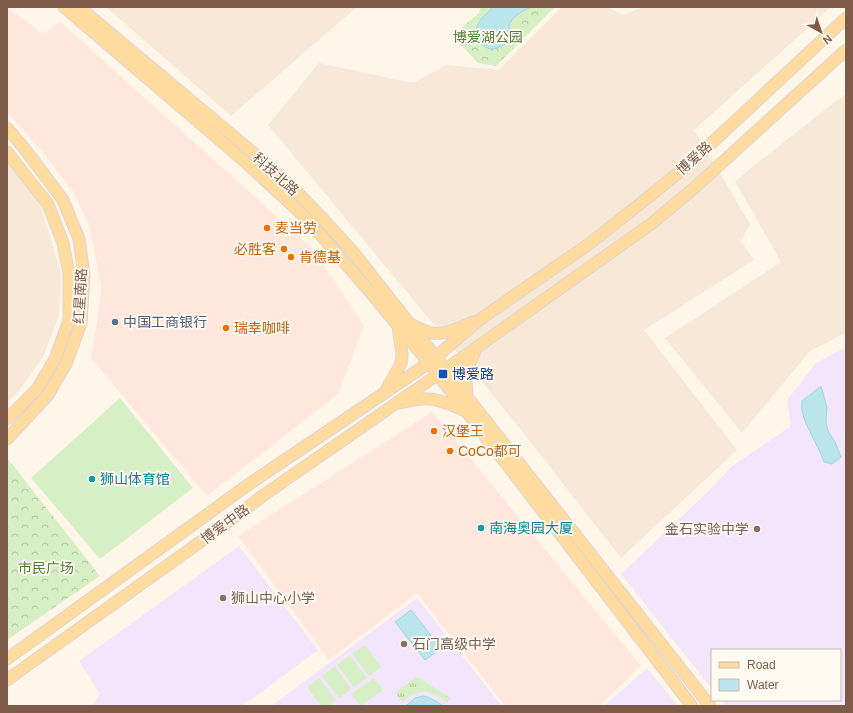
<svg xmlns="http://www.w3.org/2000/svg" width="853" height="713" font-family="Arial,'Noto Sans SC',sans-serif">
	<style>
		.residential { fill: #f7e8d7 }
		.commercial { fill: #ffe7dd }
		.education { fill: #f3e6fc }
		.grass { fill: url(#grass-tufts) }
		.forest { fill: url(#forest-crowns) }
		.pitch { fill: #d7efc5 }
		.water { fill: #bae5ec; stroke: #9fd6df }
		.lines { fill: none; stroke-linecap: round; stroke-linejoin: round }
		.major-casing { stroke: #ddd4cf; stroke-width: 13 }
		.major { stroke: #ffdba0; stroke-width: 11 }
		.food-dot { fill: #e8710a; stroke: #fffaf2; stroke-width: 1.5 }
		.service-dot { fill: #5c6f8a; stroke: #fffaf2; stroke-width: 1.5 }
		.transit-dot { fill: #1a4fb4; stroke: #fffaf2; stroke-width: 1.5 }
		.culture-dot { fill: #0f9aa8; stroke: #fffaf2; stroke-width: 1.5 }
		.education-dot { fill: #8d6e63; stroke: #fffaf2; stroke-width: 1.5 }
		.labels { text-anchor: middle; stroke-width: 3.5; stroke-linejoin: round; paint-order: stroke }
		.park-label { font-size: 14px; fill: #507f3c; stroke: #fffaf2 }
		.street-label { font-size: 14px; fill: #7e5b48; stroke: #fffaf2 }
		.food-label { font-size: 14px; fill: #c56008; stroke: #fffaf2; text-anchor: start }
		.service-label { font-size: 14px; fill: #4e5e75; stroke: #fffaf2; text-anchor: start }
		.transit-label { font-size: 14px; fill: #164399; stroke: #fffaf2; text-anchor: start }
		.culture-label { font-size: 14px; fill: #0d838f; stroke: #fffaf2; text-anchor: start }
		.education-label { font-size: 14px; fill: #785e54; stroke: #fffaf2; text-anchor: start }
	</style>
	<defs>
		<pattern id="grass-tufts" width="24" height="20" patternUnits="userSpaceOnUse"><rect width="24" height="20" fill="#d7efc5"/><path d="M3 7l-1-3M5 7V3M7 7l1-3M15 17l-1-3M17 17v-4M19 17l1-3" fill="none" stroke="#b4c5a2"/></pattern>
		<pattern id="forest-crowns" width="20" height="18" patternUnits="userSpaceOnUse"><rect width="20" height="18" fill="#d7efc5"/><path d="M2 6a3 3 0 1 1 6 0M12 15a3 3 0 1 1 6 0" fill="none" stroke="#b4c5a2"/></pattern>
	</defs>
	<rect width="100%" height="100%" fill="#fff6ea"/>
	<!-- residential -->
	<path class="residential" d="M106 7H357L231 116Z
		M562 7H607L623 15 643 7H831L694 130 750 224 741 241 754 260 644 330 737 450 621 558 510 416 268 125 319 63 413 83 446 65 499 70Z
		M846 93V333L810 351 742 433 665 338 781 262 735 181Z
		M7 158 40 204 61 273 59 316 43 357 18 392 7 403Z"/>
	<!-- commercial -->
	<path class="commercial" d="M7 8 43 34 60 22 313 249 364 326 338 394 207 496 91 358 99 309 101 286 89 224 73 191 43 153 7 112Z
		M432 412 641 666 599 706H505L417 593 329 660 238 536Z"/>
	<!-- education -->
	<path class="education" d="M846 347V705L726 706 721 700H840V650H712V689L621 574 715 485 731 467 791 426 787 400 816 363Z
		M239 546 318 650 243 706H92L100 694 79 661Z
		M417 598 502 706H271Z
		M647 668 678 706H604Z"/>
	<!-- grass -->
	<path class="grass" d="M416 677 421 679 450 698 447 703C429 689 421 687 403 702L395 693Z"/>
	<!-- forest -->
	<path class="forest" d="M481 7H555L496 66 478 63 463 47 462 27 479 13Z
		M8 459 100 576 7 640V460Z"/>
	<!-- pitch -->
	<path class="pitch" d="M120 398 193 488 100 559 31 478Z
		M365 645 381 667 369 676 352 654Z
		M350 655 367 678 354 687 337 665Z
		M335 666 351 689 339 698 322 676Z
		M319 678 336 700 329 706H321L307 687Z
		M374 678 383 690 360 706 351 694Z"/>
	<!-- water -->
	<path class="water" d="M492 7H532C524 10 514 15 510 23 508 28 510 34 508 39 506 45 497 49 490 49 487 48 482 45 480 43 472 37 476 25 482 18 485 14 490 12 492 7Z
		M821 386 827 408 826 422 828 431 835 442 841 457 839 459 832 464 824 462C822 456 819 450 816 444 810 430 800 417 802 401Z
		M411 610 441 648 425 660 395 622Z
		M423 696C431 697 436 701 443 706H406L415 698Z"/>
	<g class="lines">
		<!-- major casing -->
		<g class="major-casing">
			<path id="major" d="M64 7 242 159 305 217 371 293 429 363 692 706
				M79 7 263 161 298 193 322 218 354 253 710 706
				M7 128 24 148 63 200 79 239 84 275 81 323 66 364 48 395 7 439
				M7 152 48 204 63 243 69 273V320L55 359 37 389 7 419
				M412 325C419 328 426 332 433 333 445 336 462 326 473 322
				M386 390 401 364 402 354 398 326
				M467 397 466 381 467 370 476 348
				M400 403C409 401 419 398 429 399 441 399 455 407 466 411
				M7 659 252 482 429 363 479 320 589 244 641 203 687 166 846 18
				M7 680 228 522 261 497 476 348 651 224 693 189 846 50"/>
		</g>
		<!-- major -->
		<use href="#major" class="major"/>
	</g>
	<!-- markers -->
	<g class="food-dot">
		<circle cx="267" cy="228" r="4"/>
		<circle cx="284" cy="249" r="4"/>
		<circle cx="291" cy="257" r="4"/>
		<circle cx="226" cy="328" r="4"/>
		<circle cx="434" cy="431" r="4"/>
		<circle cx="450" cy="451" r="4"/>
	</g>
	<circle class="service-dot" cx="115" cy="322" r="4"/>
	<rect class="transit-dot" x="438" y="369" width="10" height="10" rx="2"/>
	<g class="culture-dot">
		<circle cx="92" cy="479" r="4"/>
		<circle cx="481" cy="528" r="4"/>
	</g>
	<g class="education-dot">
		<circle cx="757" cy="529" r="4"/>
		<circle cx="223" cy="598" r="4"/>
		<circle cx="404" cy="644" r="4"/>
	</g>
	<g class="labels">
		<!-- park labels -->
		<g class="park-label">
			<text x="488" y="42">博爱湖公园</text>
			<text x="46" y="573">市民广场</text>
		</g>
		<!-- street labels -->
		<g class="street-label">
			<text transform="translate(694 158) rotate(-42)" y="5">博爱路</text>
			<text transform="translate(276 174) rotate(42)" y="5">科技北路</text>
			<text transform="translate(80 296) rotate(-87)" y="5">红星南路</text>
			<text transform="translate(225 524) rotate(-36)" y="5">博爱中路</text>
		</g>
		<!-- food labels -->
		<g class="food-label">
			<text x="275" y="233">麦当劳</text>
			<text x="276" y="254" text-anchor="end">必胜客</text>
			<text x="299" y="262">肯德基</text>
			<text x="234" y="333">瑞幸咖啡</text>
			<text x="442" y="436">汉堡王</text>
			<text x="458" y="456">CoCo都可</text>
		</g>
		<!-- service labels -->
		<g class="service-label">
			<text x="123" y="327">中国工商银行</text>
		</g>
		<!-- transit labels -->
		<g class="transit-label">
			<text x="452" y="379">博爱路</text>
		</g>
		<!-- culture labels -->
		<g class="culture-label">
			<text x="100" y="484">狮山体育馆</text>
			<text x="489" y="533">南海奥园大厦</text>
		</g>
		<!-- education labels -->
		<g class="education-label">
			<text x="749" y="534" text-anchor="end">金石实验中学</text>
			<text x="231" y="603">狮山中心小学</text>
			<text x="412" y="649">石门高级中学</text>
		</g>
	</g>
	<!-- border -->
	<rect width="853" height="713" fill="none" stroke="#7e5b48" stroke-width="16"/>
	<!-- legend -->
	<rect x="711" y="649" width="130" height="52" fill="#fffaf2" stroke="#cbbaae"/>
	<rect x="719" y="662" width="20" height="6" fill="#ffdba0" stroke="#cbbaae"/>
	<text x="747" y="669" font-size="12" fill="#7e5b48">Road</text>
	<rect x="719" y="679" width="20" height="12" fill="#bae5ec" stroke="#cbbaae"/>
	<text x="747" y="689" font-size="12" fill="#7e5b48">Water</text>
	<!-- north arrow -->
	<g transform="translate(821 32) rotate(140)" stroke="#fffaf2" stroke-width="3" paint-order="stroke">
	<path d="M0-3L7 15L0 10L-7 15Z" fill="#7e5b48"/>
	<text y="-6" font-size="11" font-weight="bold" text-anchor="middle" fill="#7e5b48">N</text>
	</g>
</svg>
